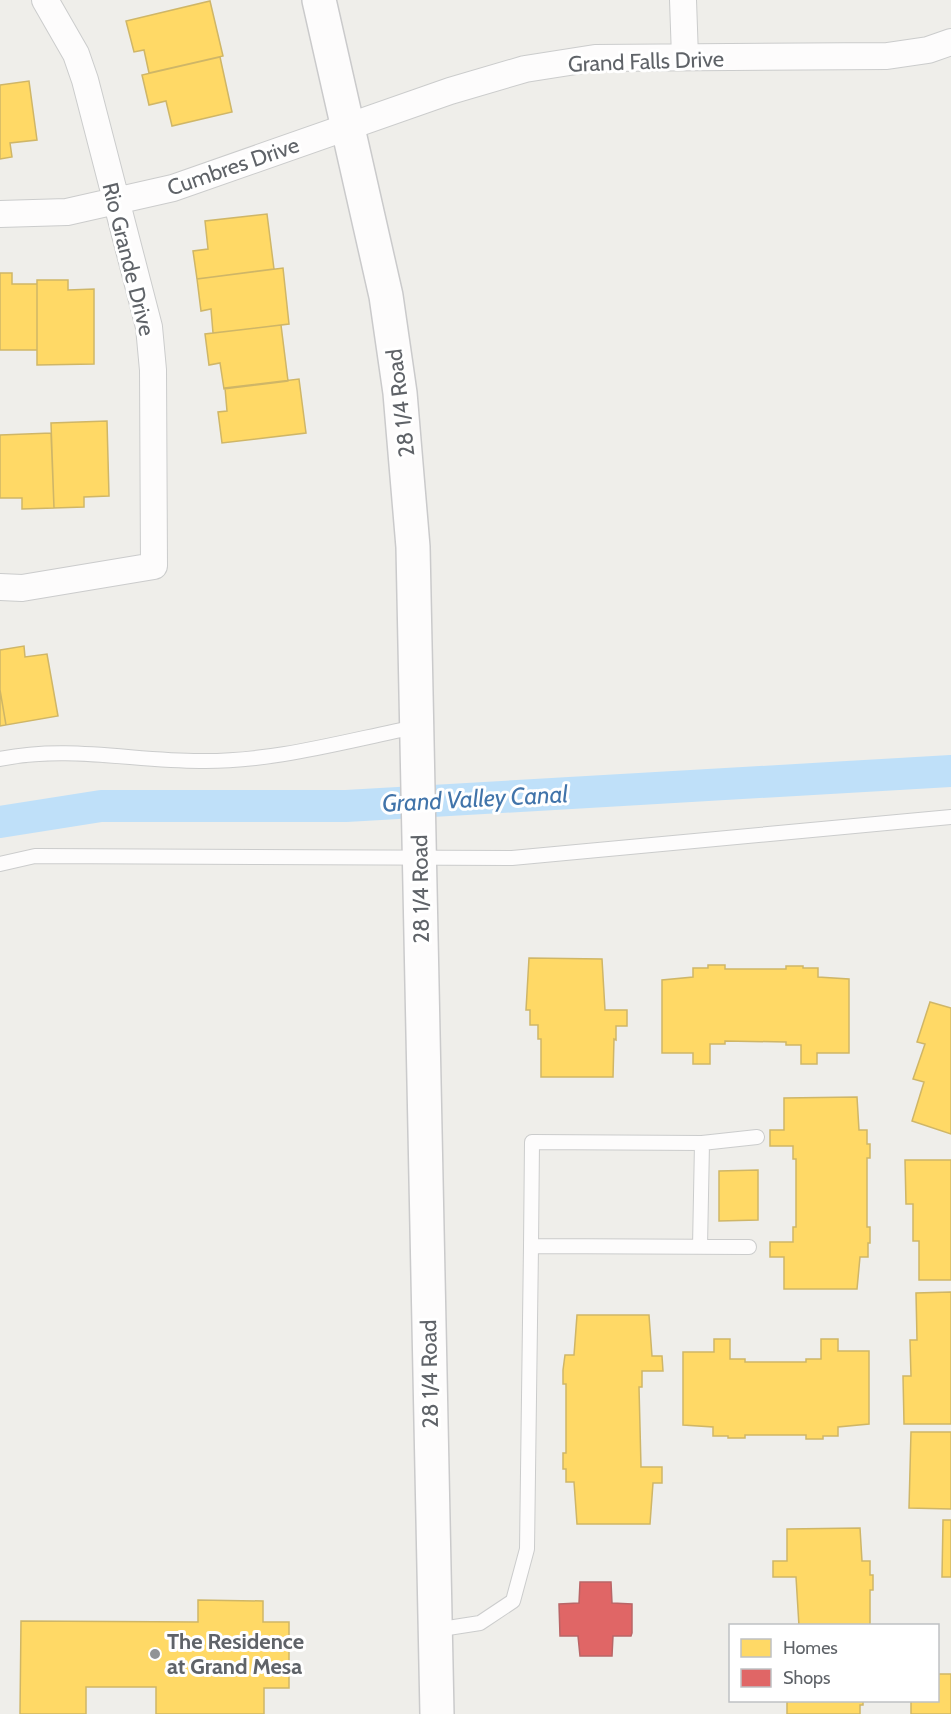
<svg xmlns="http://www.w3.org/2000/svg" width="951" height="1714" font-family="Cabin,sans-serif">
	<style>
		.homes { fill: #ffd966; stroke: #cfb667; stroke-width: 1.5 }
		.shops { fill: #e06666; stroke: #b96567; stroke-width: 1.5 }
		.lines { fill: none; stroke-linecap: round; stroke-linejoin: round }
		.canal { stroke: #bfe0f9; stroke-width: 32 }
		.lane-casing { stroke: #cbcccc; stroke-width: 16 }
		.street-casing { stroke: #cbcccc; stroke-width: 28 }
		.secondary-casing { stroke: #cacacb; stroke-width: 36 }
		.lane { stroke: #fdfcfc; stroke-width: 14 }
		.street { stroke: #fdfcfc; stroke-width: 26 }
		.secondary { stroke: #fdfcfc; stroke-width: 33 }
		.poi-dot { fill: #919496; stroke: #fff; stroke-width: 2 }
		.labels { text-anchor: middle; stroke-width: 6; stroke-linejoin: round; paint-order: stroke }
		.street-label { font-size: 22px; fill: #5f6368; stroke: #fff }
		.poi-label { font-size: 22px; font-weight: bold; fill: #5f6368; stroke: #fff; text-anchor: start }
		.water-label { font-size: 24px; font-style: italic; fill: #4174aa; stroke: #fff }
	</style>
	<rect width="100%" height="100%" fill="#efeeea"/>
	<!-- homes -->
	<path class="homes" d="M210 1 223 56 149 73 144 50 134 52 126 21Z
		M220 57 232 112 172 126 166 101 149 105 142 75Z
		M29 81 37 140 10 143 12 157 0 159V85Z
		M267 214 274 269 197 279 193 251 208 249 205 221Z
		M283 268 289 324 213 333 211 309 201 311 197 279Z
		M0 273H12V284H37V350H0Z
		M37 280H68V290L94 289V364L37 365Z
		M281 325 288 381 224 389 220 363 209 365 205 334Z
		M299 379 306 433 222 443 218 412 227 411 225 388Z
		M107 421 109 496 84 497V507L54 508 51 423Z
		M51 433 54 508 22 509V498H0V435Z
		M24 646 25 657 47 654 58 716 6 725 0 690V650Z
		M0 690 6 725 0 726Z
		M529 958 602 959 605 1010H627V1026H616V1040L614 1039 613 1077H541V1039H538V1025H530V1010H526Z
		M708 965H725V969H786V966H803V968H818V977L849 979V1053H817V1064H801V1045H786V1042L725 1041V1044H710V1064H693V1053H662V980L693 977V968H708Z
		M930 1002 951 1008V1134L912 1121 924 1082 913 1079 925 1044 917 1042Z
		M857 1097 859 1130H867V1144H870V1158H867V1227H870V1243H868V1257H860L857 1289H784V1257H770V1242H793V1227H796V1159H793V1146H770V1130H784V1098Z
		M905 1160H951V1280H919V1241H913V1204H906Z
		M758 1170V1220L719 1221V1171Z
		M951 1292V1424H904L903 1376H911L910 1340H917L916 1293Z
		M577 1315H649L652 1356H662L663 1371H642V1387H639L641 1467H662V1483H653L650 1524H577L574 1482H566V1469H563V1453H566V1384H563V1370L565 1355H574Z
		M714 1339H730V1359H745V1362H806V1359H821V1339H838V1351H869V1424L838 1427V1436H823V1439H806V1435H745V1438H728V1436H713V1427L683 1425V1352H714Z
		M911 1432H951V1509L909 1508Z
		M943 1520H951V1577H942Z
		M860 1528 862 1561H870V1575H873V1590H870V1626H799L796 1577H773V1561H787V1529Z
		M198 1600 263 1601V1622H289V1688H264V1714H156V1687H86V1714H20L21 1621 198 1622Z
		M938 1674H951V1714H911V1700H938Z
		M787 1700H863V1705H860V1714H787Z"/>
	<!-- shops -->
	<path class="shops" d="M580 1582H611L612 1603 632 1604V1633L631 1636H613L612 1656H580L578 1636H560L559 1604 579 1603Z"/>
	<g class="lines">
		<!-- canal -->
		<path class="canal" d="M0 822 101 806H346L951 771"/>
		<!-- lane casing -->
		<g class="lane-casing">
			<path id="lane" d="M0 759C67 745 133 761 200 761 274 762 345 741 416 727
				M0 864 35 856 512 858 951 817
				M531 1246 532 1142 702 1143
				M700 1247 702 1143 757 1137
				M435 1630 480 1623 513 1601 527 1549 531 1246 749 1247"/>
		</g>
		<!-- street casing -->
		<g class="street-casing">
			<path id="street" d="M683 0 685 57
				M0 214 67 212 173 188 450 91 525 69 595 58 887 56 928 50 951 42
				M0 587 22 588 154 566 153 370 149 327 85 80 76 54 45 0"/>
		</g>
		<!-- secondary casing -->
		<g class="secondary-casing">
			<path id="secondary" d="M319 0 386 296 400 393 413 547 437 1714"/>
		</g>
		<!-- lane -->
		<use href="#lane" class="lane"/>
		<!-- street -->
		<use href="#street" class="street"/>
		<!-- secondary -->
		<use href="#secondary" class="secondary"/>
	</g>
	<!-- markers -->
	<circle class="poi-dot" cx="155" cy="1654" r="6"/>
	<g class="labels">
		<!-- street labels -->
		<g class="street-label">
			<text transform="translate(646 61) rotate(-2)" y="8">Grand Falls Drive</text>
			<text transform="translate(233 166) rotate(-19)" y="8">Cumbres Drive</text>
			<text transform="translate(129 259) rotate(76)" y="8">Rio Grande Drive</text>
			<text transform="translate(400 403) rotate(-97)" y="8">28 1/4 Road</text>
			<text transform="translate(420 889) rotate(-91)" y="8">28 1/4 Road</text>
			<text transform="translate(429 1374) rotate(-91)" y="8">28 1/4 Road</text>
		</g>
		<!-- poi labels -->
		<g class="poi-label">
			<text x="167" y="1649">The Residence<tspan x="167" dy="25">at Grand Mesa</tspan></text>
		</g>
		<!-- water labels -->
		<g class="water-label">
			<text transform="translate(475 799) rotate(-3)" y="8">Grand Valley Canal</text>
		</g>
	</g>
	<!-- legend -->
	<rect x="729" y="1624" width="210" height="78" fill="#ffffff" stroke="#bfc1c3" stroke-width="1.5"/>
	<rect x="741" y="1639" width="30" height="18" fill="#ffd966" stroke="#bfc1c3" stroke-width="1.5"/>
	<text x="783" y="1654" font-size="18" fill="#5f6368">Homes</text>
	<rect x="741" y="1669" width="30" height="18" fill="#e06666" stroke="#bfc1c3" stroke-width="1.5"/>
	<text x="783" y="1684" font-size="18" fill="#5f6368">Shops</text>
</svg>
